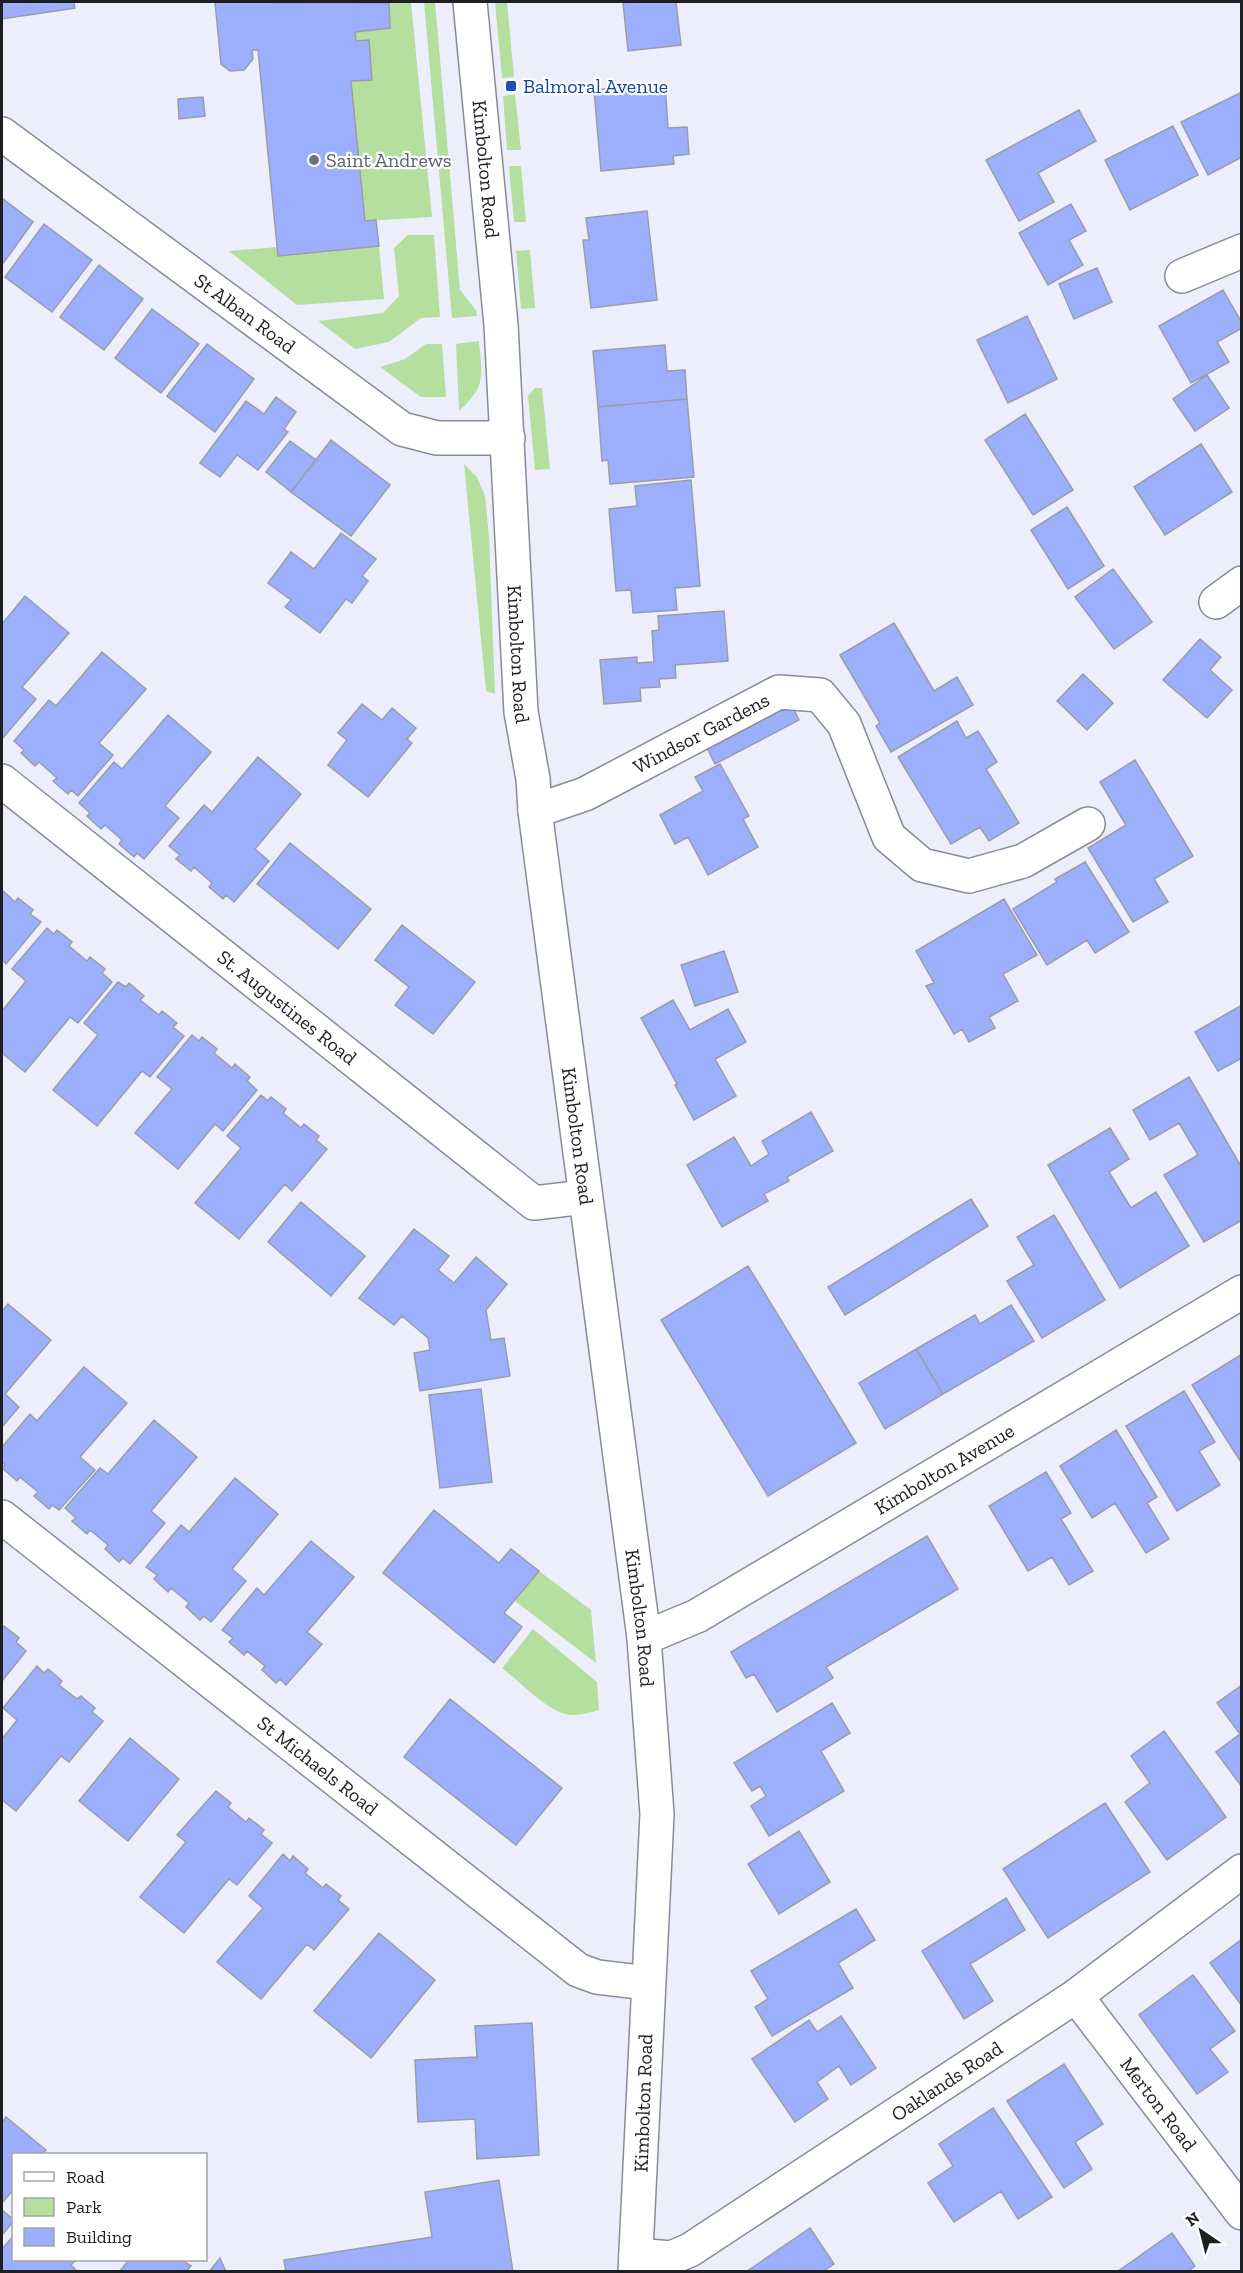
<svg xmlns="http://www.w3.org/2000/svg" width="1243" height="2273" font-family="'Zilla Slab',serif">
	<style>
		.green { fill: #b4df9e }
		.building { fill: #9baffd; stroke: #9a9da8; stroke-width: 1.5 }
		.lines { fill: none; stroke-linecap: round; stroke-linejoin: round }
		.minor-casing { stroke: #898c97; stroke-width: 36 }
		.secondary-casing { stroke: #898c97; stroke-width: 36 }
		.minor { stroke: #fff; stroke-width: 33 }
		.secondary { stroke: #fff; stroke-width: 33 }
		.transit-dot { fill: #1a4fb4; stroke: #fff; stroke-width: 2 }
		.worship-dot { fill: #6b7280; stroke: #fff; stroke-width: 2 }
		.labels { text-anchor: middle; stroke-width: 4.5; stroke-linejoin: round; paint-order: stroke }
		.transit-label { font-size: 20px; fill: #164399; stroke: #fff; text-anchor: start }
		.worship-label { font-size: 20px; fill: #5b616d; stroke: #fff; text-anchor: start }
		.street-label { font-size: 20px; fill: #1e1f23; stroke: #fff }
	</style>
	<rect width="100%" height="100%" fill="#eceffb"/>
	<!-- green -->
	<path class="green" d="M411 2 432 217 365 221 351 81 372 79 369 40 356 41 355 32 390 28 389 3Z
		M424 2H435L460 290 476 310 477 316 452 318Z
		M495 2H507L514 77 502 78Z
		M515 94 521 150H507L503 96Z
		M509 166H521L526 222H514Z
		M408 235H434L440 317 421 318 389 342 355 349 318 321 383 313 399 296 394 248Z
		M379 246 384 299 297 305 229 251 277 247 278 256Z
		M530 250 535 308 521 309 516 251Z
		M479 341C482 376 487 385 459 411L456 344Z
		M426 344H442L446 397H421L380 367 405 359Z
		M535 388H542L550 469 535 470 528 396Z
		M464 464 477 477 485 496 489 537 495 694 486 691Z
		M539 1571 591 1610 596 1663 515 1601Z
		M533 1629 597 1682 599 1710C588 1713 576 1717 565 1714 544 1708 519 1681 502 1668Z"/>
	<!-- building -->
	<path class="building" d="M2 2H74L75 8 2 19Z
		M215 2 389 3 390 28 355 32 356 41 369 40 372 80 351 81 365 221 376 220 379 246 278 256 258 50H252L253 59 244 70 230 71 221 64Z
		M623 2H676L681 45 628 51Z
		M665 84 668 128 687 127 689 154 673 156 674 164 601 171 594 90Z
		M1242 92V157L1208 175 1181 122Z
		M203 97 205 116 179 119 178 99Z
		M1079 110 1096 141 1038 173 1054 202 1019 221 986 160Z
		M1173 126 1198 175 1130 210 1105 160Z
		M2 198 33 222 2 265Z
		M1071 204 1086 231 1069 240 1083 265 1048 285 1019 233Z
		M647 211 657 300 591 308 583 240H589L586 218Z
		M44 224 92 260 52 312 5 277Z
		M99 265 143 299 104 350 60 317Z
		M1097 268 1112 302 1074 319 1059 284Z
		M1223 290 1242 323V328L1217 342 1229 362 1191 383 1159 326Z
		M152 309 199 344 161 393 115 358Z
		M1027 316 1057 379 1008 403 977 340Z
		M207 344 254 379 215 432 167 396Z
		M665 345 667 371 685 370 687 399 598 407 593 351Z
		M1207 375 1229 408 1195 431 1173 399Z
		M276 397 296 412 284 429 288 432 258 470 237 455 220 477 200 463 246 401 264 414Z
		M687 399 694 477 610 484 608 460 602 461 598 407Z
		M1025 414 1073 490 1033 515 985 440Z
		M331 440 390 485 351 536 291 492Z
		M290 441 316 460 291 492 266 472Z
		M1201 444 1232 492 1165 535 1134 487Z
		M691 480 700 586 675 588 677 610 633 613 631 590 616 591 609 509 637 506 635 486Z
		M1067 507 1104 566 1068 589 1031 530Z
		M341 533 376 559 362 576 368 581 352 603 346 599 320 633 285 607 291 600 268 583 291 552 314 569Z
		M1113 569 1152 622 1114 649 1075 597Z
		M25 596 69 633 22 687 36 699 2 739V624Z
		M724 611 728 661 675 665 676 678 659 679 660 687 640 688 641 701 604 704 600 660 637 657V663L654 662 652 631 659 630 658 616Z
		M894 623 934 691 957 677 973 705 891 752 876 726 880 723 840 655Z
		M1200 639 1221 657 1210 670 1232 690 1207 718 1163 680Z
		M102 652 146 689 99 743 113 755 78 796 71 790 68 794 53 781 57 778 39 762 35 766 21 753 24 750 14 741 49 700 56 706Z
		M1083 674 1113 703 1087 730 1057 701Z
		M788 698 799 720 715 764 704 742Z
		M362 704 382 720 392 708 416 728 407 739 412 743 368 797 328 765 347 740 338 733Z
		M168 715 211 752 165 806 179 818 144 859 137 853 134 857 119 844 122 840 105 825 101 829 87 816 90 813 79 803 114 762 122 769Z
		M957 721 966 738 978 731 997 762 986 769 1019 823 989 841 980 827 951 844 898 757Z
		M258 757 301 794 255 849 269 861 234 902 226 895 223 899 209 887 212 883 194 867 191 871 176 859 180 855 169 846 204 805 212 812Z
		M1135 760 1193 856 1154 879 1168 902 1133 922 1088 848 1126 825 1100 782Z
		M720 764 749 816 743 819 758 847 708 875 688 837 675 844 660 815 703 791 695 777Z
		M290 843 371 909 338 949 257 884Z
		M1085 862 1129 932 1095 953 1087 940 1047 965 1013 909 1057 882 1055 879Z
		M2 890 15 902 18 898 33 910 30 914 41 922 6 964 2 960Z
		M1004 899 1037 955 1003 974 1018 1001 989 1017 995 1028 969 1042 962 1029 954 1034 926 986 934 983 916 951Z
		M402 925 475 982 433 1034 395 1005 409 987 375 960Z
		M47 928 54 934 57 930 72 942 69 946 87 961 90 957 105 969 102 973 112 982 78 1023 70 1017 25 1072 2 1053V1011L26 981 12 969Z
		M724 951 738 992 695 1006 681 965Z
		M118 982 126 987 129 983 144 996 140 1000 159 1015 162 1011 177 1023 173 1027 184 1036 150 1077 142 1071 97 1126 53 1090 98 1035 84 1023Z
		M673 1000 690 1030 728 1009 746 1042 715 1059 736 1096 694 1120 675 1085 677 1084 641 1018Z
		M1242 1005V1058L1218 1071 1195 1032Z
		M192 1035 199 1041 202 1037 217 1049 214 1053 232 1068 235 1064 250 1077 247 1081 257 1090 223 1131 215 1124 178 1169 135 1133 172 1089 157 1077Z
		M1189 1077 1242 1168V1220L1204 1242 1164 1175 1198 1155 1179 1123 1150 1140 1133 1110Z
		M261 1095 268 1101 271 1097 286 1109 283 1113 301 1128 304 1124 319 1136 316 1140 327 1149 292 1191 285 1184 239 1239 195 1203 241 1148 227 1136Z
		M811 1112 833 1151 787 1177 789 1181 764 1194 768 1201 722 1227 687 1165 734 1137 751 1166 769 1154 762 1141Z
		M1110 1128 1129 1159 1109 1172 1131 1208 1156 1192 1189 1246 1120 1288 1048 1165Z
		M971 1199 988 1226 845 1315 828 1287Z
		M301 1202 365 1256 331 1296 268 1242Z
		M1054 1215 1105 1300 1042 1338 1007 1281 1034 1265 1017 1237Z
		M414 1229 449 1256 438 1270 454 1283 476 1257 507 1284 486 1310 491 1340 504 1338 510 1376 420 1391 414 1353 430 1350 428 1338 402 1316 394 1325 359 1298Z
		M748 1266 856 1443 768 1496 661 1320Z
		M8 1304 51 1340 5 1394 19 1407 2 1427V1311Z
		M1011 1305 1034 1341 943 1394 916 1349 975 1315 980 1324Z
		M916 1349 943 1394 885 1429 859 1383Z
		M1242 1354V1464L1192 1385Z
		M84 1367 127 1403 80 1457 95 1470 59 1510 52 1505 49 1509 34 1496 38 1492 20 1477 17 1481 2 1468 5 1465 2 1461V1447L30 1414 37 1421Z
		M481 1389 492 1482 440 1488 429 1395Z
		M1184 1391 1215 1442 1199 1451 1220 1485 1177 1511 1126 1426Z
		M154 1420 197 1457 151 1511 165 1523 130 1564 123 1558 119 1562 105 1549 108 1545 90 1530 87 1534 72 1521 76 1518 65 1508 100 1468 108 1474Z
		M1116 1430 1157 1497 1147 1503 1169 1539 1146 1553 1115 1503 1092 1518 1060 1466Z
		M1046 1472 1071 1513 1061 1519 1093 1571 1069 1585 1052 1557 1028 1571 989 1506Z
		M235 1478 278 1514 232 1569 246 1581 211 1622 204 1616 200 1620 186 1607 189 1603 171 1588 168 1592 154 1579 157 1575 146 1567 181 1525 189 1532Z
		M434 1510 499 1563 511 1549 539 1571 504 1613 522 1627 494 1663 383 1573Z
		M927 1536 958 1589 826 1667 833 1678 777 1712 754 1674 746 1678 731 1652Z
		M311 1541 354 1577 307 1632 322 1644 286 1685 280 1679 276 1683 262 1670 265 1666 247 1651 244 1655 229 1642 233 1638 222 1630 257 1588 264 1595Z
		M4 1626 19 1638 16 1642 26 1651 2 1681V1629Z
		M37 1666 44 1673 48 1669 62 1681 59 1685 77 1699 81 1696 95 1708 92 1712 103 1721 69 1762 61 1756 16 1811 2 1800V1739L17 1720 3 1708Z
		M1242 1685V1787L1216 1752 1240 1734 1217 1703Z
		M450 1699 562 1788 516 1845 404 1757Z
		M832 1703 850 1733 821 1751 844 1791 769 1836 751 1806 766 1796 760 1786 752 1791 734 1763Z
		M1164 1731 1226 1817 1167 1860 1125 1802 1150 1783 1131 1756Z
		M130 1738 179 1779 128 1841 79 1801Z
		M216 1791 231 1803 228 1807 246 1822 249 1818 264 1830 261 1834 272 1843 237 1885 229 1879 184 1933 140 1897 186 1842 177 1835Z
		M1105 1803 1150 1872 1048 1938 1003 1869Z
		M799 1831 830 1882 779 1914 748 1864Z
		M283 1854 290 1861 293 1856 308 1869 305 1873 323 1888 326 1884 341 1896 338 1900 349 1909 314 1950 307 1944 261 1999 217 1962 263 1908 249 1896Z
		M1006 1898 1025 1930 970 1964 993 2001 964 2019 922 1951Z
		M856 1909 875 1940 838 1963 853 1988 772 2036 755 2007 768 1999 751 1971Z
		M379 1933 435 1980 371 2058 314 2011Z
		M1242 1939V2006L1210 1963Z
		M1193 1975 1235 2031 1210 2049 1228 2072 1197 2094 1139 2015Z
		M841 2016 876 2068 851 2085 839 2066 817 2082 828 2099 795 2122 752 2059 809 2020 817 2032Z
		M532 2023 539 2155 477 2159 475 2119 418 2122 415 2060 477 2057 475 2026Z
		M1064 2064 1103 2124 1075 2142 1092 2169 1064 2188 1007 2101Z
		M993 2108 1052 2197 1018 2219 1001 2191 954 2222 928 2183 953 2166 939 2144Z
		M6 2117 46 2150 42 2154H14V2189L2 2203V2123Z
		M499 2180 513 2272H286L284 2260 432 2237 425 2192Z
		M2 2210 14 2220 2 2235Z
		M810 2228 834 2264 822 2272H746Z
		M1172 2233 1195 2266 1187 2272H1117Z
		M14 2235V2260H76L71 2265 78 2272H2V2249Z
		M220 2258 226 2272H209Z
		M129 2260H182L191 2266 186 2272H119Z"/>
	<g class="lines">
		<!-- minor casing -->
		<g class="minor-casing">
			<g id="minor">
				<path id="s1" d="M2 134 402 429 437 438H508"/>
				<path d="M1182 276 1242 251"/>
				<path d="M1216 602 1242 583"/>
				<path id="s2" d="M2 781 534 1203 585 1197"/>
				<path id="s3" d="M535 811 585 794 779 692 820 695 844 724 889 837 922 865 969 876 1023 861 1088 824"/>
				<path id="s4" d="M2 1517 578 1970 597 1977 648 1983"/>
				<path id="s5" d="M644 1638 697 1616 1242 1292"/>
				<path id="s6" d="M1076 1996 1242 2213"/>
				<path id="s7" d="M636 2255 671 2258 690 2250 1076 1996 1242 1871"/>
			</g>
		</g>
		<!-- secondary casing -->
		<g class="secondary-casing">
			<g id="secondary">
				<path id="s8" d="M470 2 501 325 521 712 533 779 535 811 644 1638 657 1814 635 2272"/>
			</g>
		</g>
		<!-- minor -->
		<use href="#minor" class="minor"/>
		<!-- secondary -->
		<use href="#secondary" class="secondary"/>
	</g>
	<!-- markers -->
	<rect class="transit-dot" x="505" y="80" width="12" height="12" rx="3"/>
	<circle class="worship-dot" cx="314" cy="160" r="6"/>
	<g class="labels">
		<!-- transit labels -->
		<g class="transit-label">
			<text x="523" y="93">Balmoral Avenue</text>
		</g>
		<!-- worship labels -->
		<g class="worship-label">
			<text x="326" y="167">Saint Andrews</text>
		</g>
		<!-- street labels -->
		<g class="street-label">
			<text dy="7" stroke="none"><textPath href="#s8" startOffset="168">Kimbolton Road</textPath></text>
			<text dy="7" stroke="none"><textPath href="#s1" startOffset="302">St Alban Road</textPath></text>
			<text dy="7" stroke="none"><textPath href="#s8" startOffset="654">Kimbolton Road</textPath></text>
			<text dy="7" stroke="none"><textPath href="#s3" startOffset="184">Windsor Gardens</textPath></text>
			<text dy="7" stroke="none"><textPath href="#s2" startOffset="364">St. Augustines Road</textPath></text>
			<text dy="7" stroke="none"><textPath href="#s8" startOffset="1140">Kimbolton Road</textPath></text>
			<text dy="7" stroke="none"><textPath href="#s5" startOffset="345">Kimbolton Avenue</textPath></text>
			<text dy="7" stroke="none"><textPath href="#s8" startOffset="1626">Kimbolton Road</textPath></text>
			<text dy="7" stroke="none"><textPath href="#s4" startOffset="402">St Michaels Road</textPath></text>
			<text dy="7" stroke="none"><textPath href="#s7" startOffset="363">Oaklands Road</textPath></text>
			<text transform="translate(643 2103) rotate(-88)" y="7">Kimbolton Road</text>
			<text dy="7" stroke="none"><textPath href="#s6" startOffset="136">Merton Road</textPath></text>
		</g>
	</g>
	<!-- border -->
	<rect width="1243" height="2273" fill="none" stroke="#1e1f23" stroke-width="6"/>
	<!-- legend -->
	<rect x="12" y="2153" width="195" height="108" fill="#ffffff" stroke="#a5a5a7" stroke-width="1.5"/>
	<rect x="24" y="2172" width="30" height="9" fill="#ffffff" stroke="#a5a5a7" stroke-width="1.5"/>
	<text x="66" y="2183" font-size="18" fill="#1e1f23">Road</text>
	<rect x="24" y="2198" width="30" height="18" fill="#b4df9e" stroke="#a5a5a7" stroke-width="1.5"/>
	<text x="66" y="2213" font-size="18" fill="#1e1f23">Park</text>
	<rect x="24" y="2228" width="30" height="18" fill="#9baffd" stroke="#a5a5a7" stroke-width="1.5"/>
	<text x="66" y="2243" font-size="18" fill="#1e1f23">Building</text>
	<!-- north arrow -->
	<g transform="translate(1201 2231) rotate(325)" stroke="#ffffff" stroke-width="4.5" paint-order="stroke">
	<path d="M0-4.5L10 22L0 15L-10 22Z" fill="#1e1f23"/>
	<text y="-9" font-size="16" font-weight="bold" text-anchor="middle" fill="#1e1f23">N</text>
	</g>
</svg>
